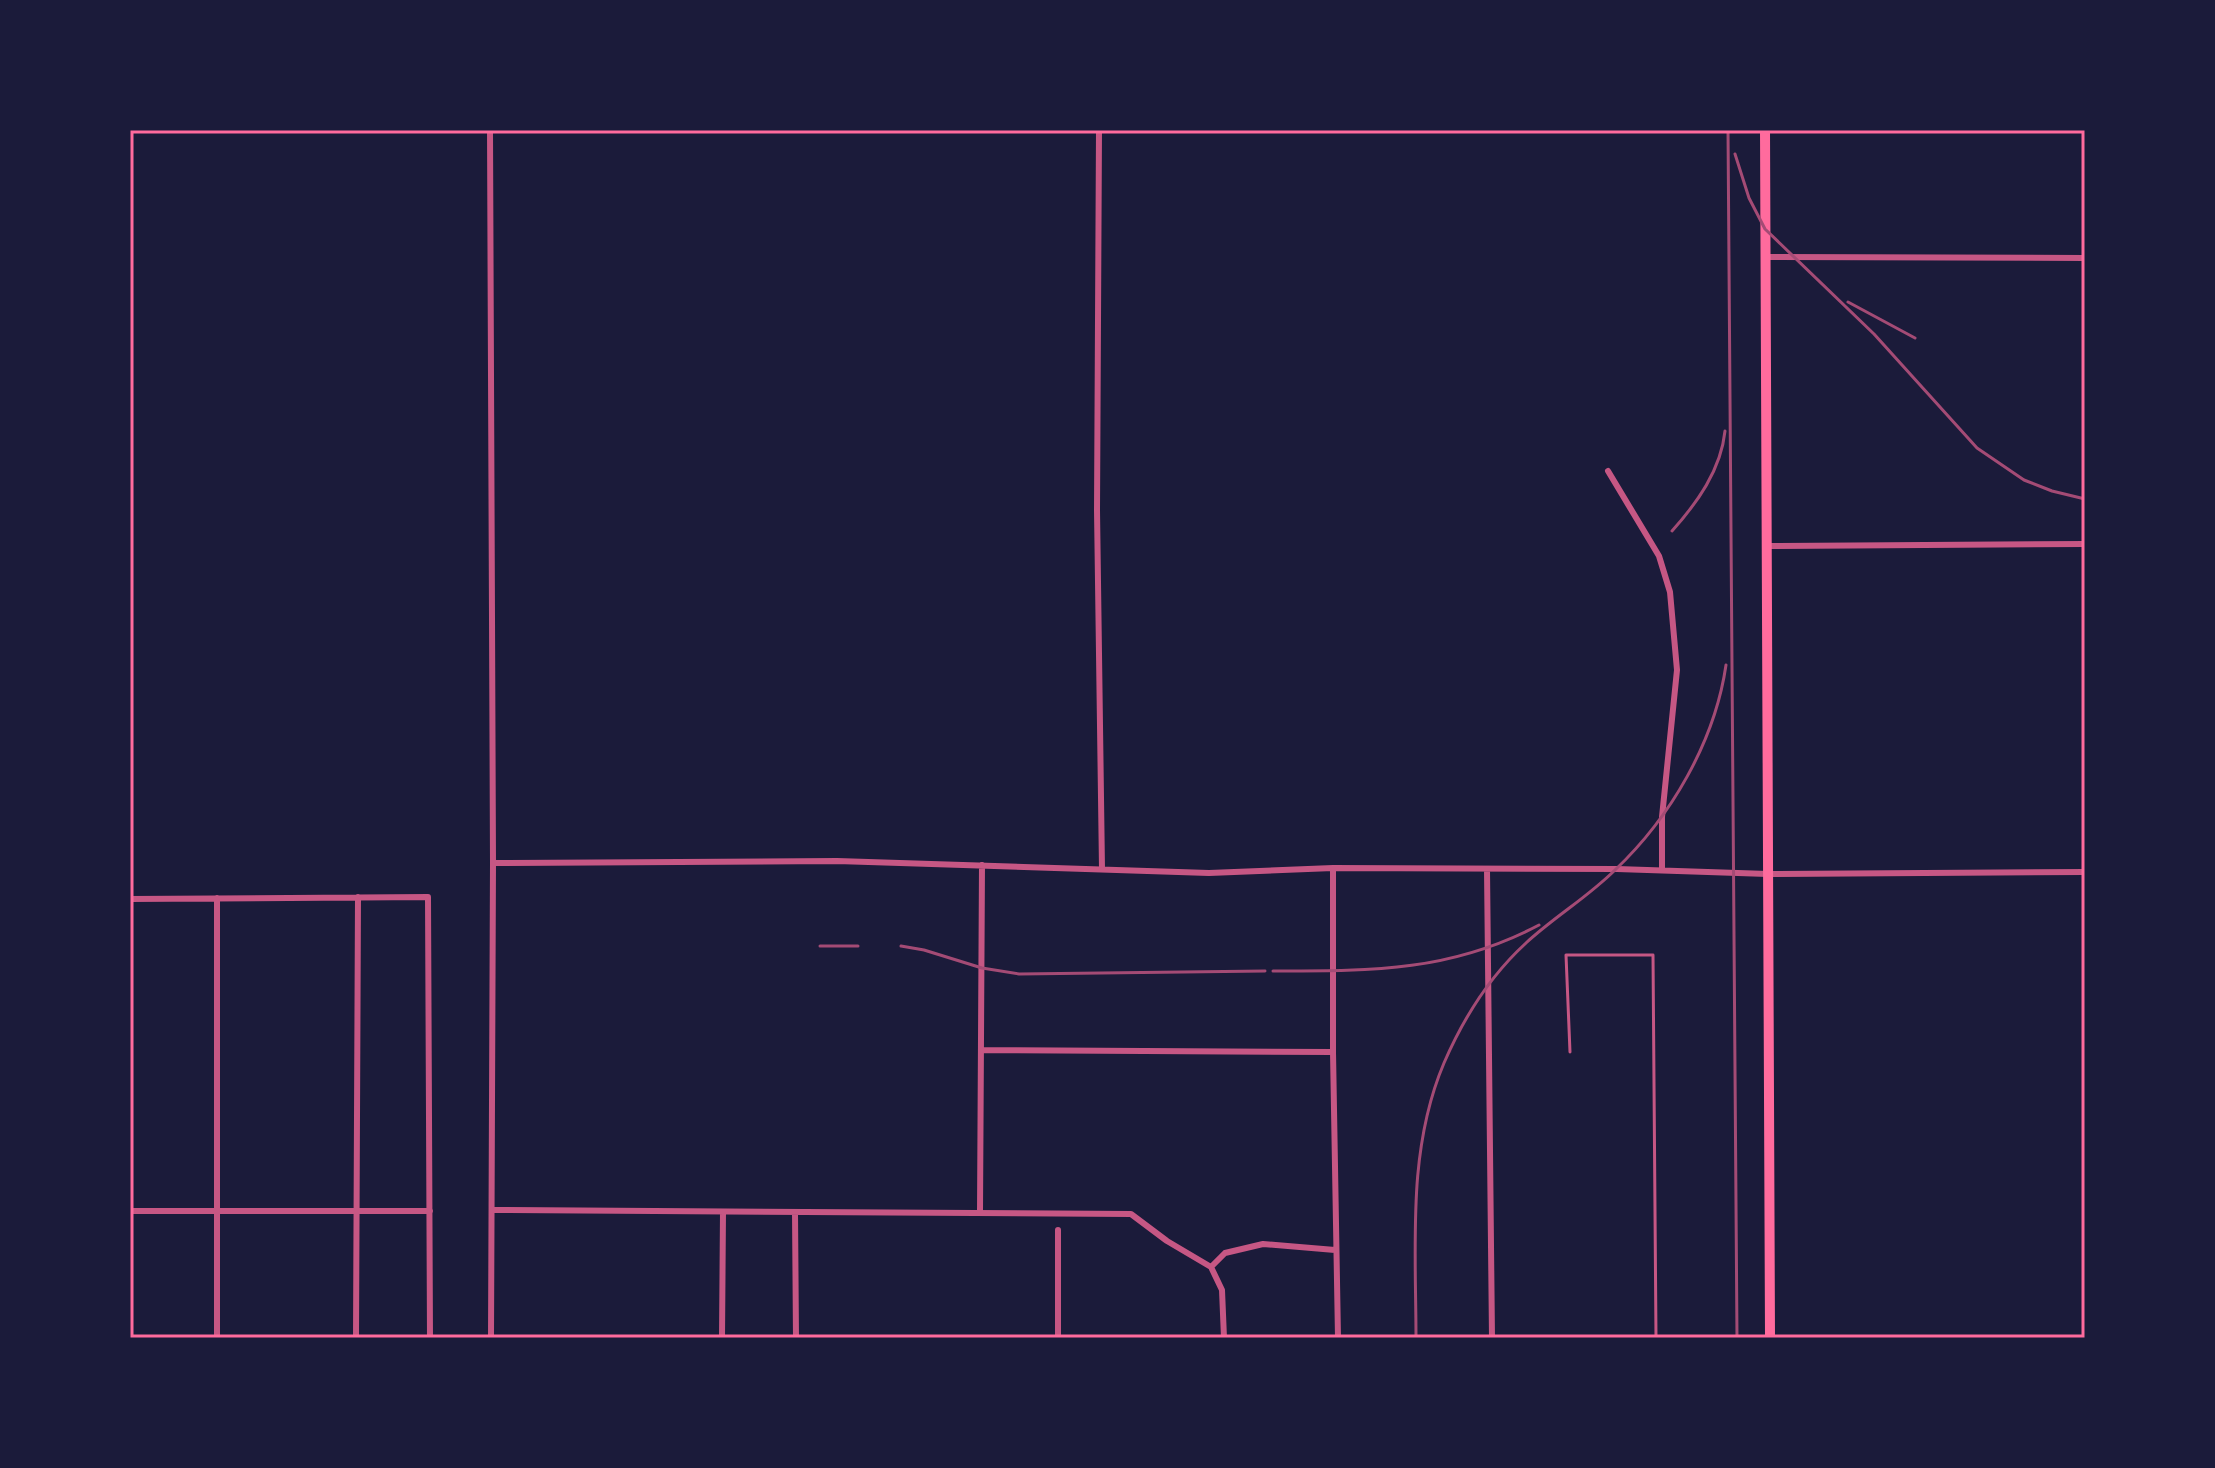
<svg xmlns="http://www.w3.org/2000/svg" width="2215" height="1468" font-family="Helvetica,sans-serif">
	<style>
		.lines { fill: none; stroke-linecap: round; stroke-linejoin: round }
		.service { stroke: #c65784; stroke-width: 3 }
		.minor { stroke: #c65784; stroke-width: 6 }
		.primary { stroke: #ff6b9d; stroke-width: 10 }
		.rail { stroke: #a44b75; stroke-width: 3 }
		.neatline { fill: none; stroke: #ff6b9d; stroke-width: 3 }
	</style>
	<rect width="100%" height="100%" fill="#1b1b3a"/>
	<g class="lines">
		<!-- service -->
		<path class="service" d="M1570 1052 1566 955H1653L1656 1338"/>
		<!-- minor -->
		<path class="minor" d="M490 130 493 863 491 1338
			M1099 130 1097 510 1102 869
			M1766 257 2085 258
			M1608 471 1659 556 1670 592 1677 670 1662 817V870
			M1767 546 2085 544
			M493 863 837 861 1209 873 1333 868 1617 869 1768 874 2085 872
			M1333 868V1052L1338 1338
			M1487 869 1492 1338
			M217 898V1338
			M130 899 428 897 430 1338
			M982 1050 1333 1052
			M492 1210 1131 1214 1167 1241 1211 1267
			M130 1211H430
			M795 1212 796 1338
			M980 1213 982 865
			M1058 1230V1338
			M1211 1267 1225 1253 1263 1244 1335 1250
			M1211 1267 1222 1290 1224 1338
			M356 1338 358 897
			M722 1338 723 1212"/>
		<!-- primary -->
		<path class="primary" d="M1765 130 1770 1338"/>
		<!-- rail -->
		<path class="rail" d="M1728 130 1737 1338
			M1735 154 1749 198 1765 229 1874 334 1977 448 2024 480 2052 491 2085 499
			M1848 302 1915 338
			M1672 531C1697 503 1721 470 1725 431
			M820 946H858
			M901 946 924 950 982 968 1019 974 1265 971
			M1273 971C1370 971 1450 972 1539 925
			M1416 1338C1416 1246 1407 1150 1444 1063 1463 1019 1491 975 1526 943 1554 917 1588 897 1615 870 1671 817 1715 741 1726 665"/>
	</g>
	<!-- border -->
	<rect width="2215" height="1468" fill="none" stroke="#1b1b3a" stroke-width="264"/>
	<rect x="132" y="132" width="1951" height="1204" class="neatline"/>
</svg>
